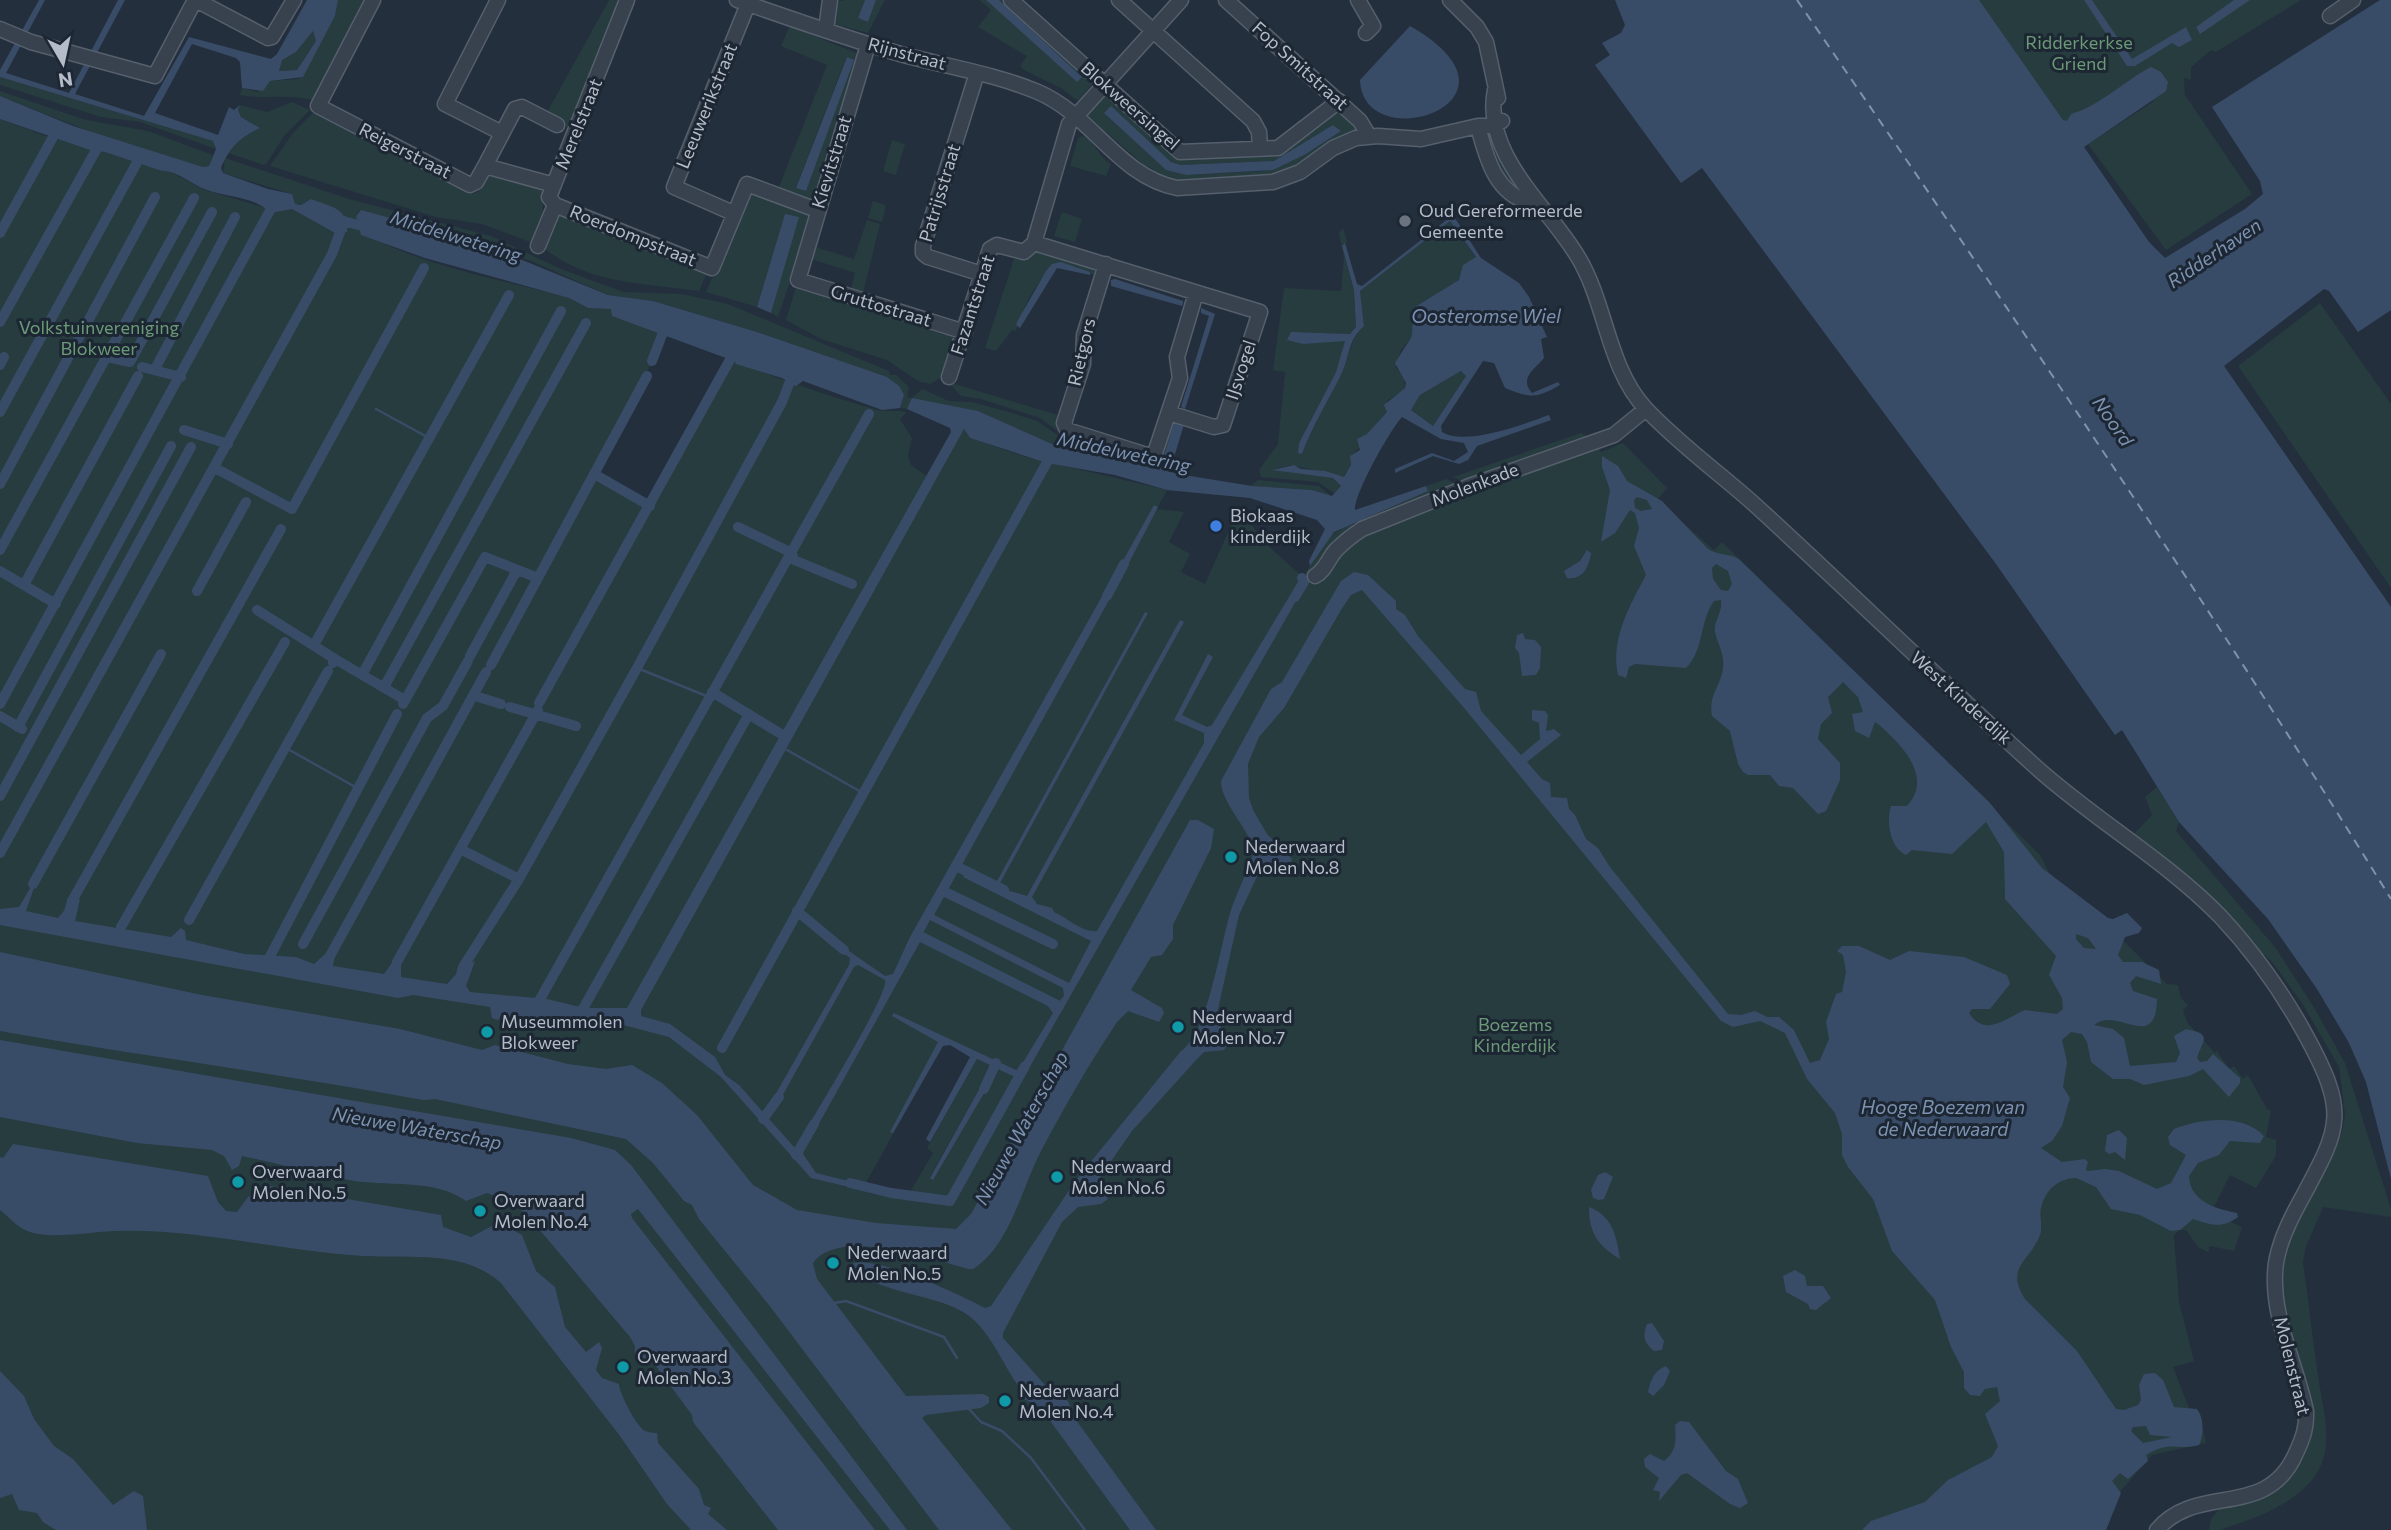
<svg xmlns="http://www.w3.org/2000/svg" width="2391" height="1530" font-family="Commissioner,sans-serif">
	<style>
		.green { fill: #263c3f; fill-rule: evenodd }
		.water { fill: #394c67; fill-rule: evenodd }
		.lines { fill: none; stroke-linecap: round; stroke-linejoin: round }
		.stream { stroke: #394c67; stroke-width: 2.5 }
		.canal { stroke: #394c67; stroke-width: 10 }
		.ferry { stroke: #7c92b1; stroke-width: 2; stroke-dasharray: 9 7; stroke-linecap: butt }
		.minor-casing { stroke: #565f6c; stroke-width: 17 }
		.minor { stroke: #38414e; stroke-width: 14 }
		.worship-dot { fill: #6b7280; stroke: #1d2633; stroke-width: 2.5 }
		.shop-dot { fill: #3f7fe0; stroke: #1d2633; stroke-width: 2.5 }
		.culture-dot { fill: #0f9aa8; stroke: #1d2633; stroke-width: 2.5 }
		.labels { text-anchor: middle; stroke-width: 6; stroke-linejoin: round; paint-order: stroke }
		.park-label { font-size: 18px; fill: #6b9a76; stroke: #1d2633 }
		.street-label { font-size: 18px; fill: #b4bcc9; stroke: #1d2633 }
		.poi-label { font-size: 18px; fill: #b4bcc9; stroke: #1d2633; text-anchor: start }
		.water-label { font-size: 19px; font-style: italic; fill: #7c92b1; stroke: #1d2633 }
	</style>
	<rect width="100%" height="100%" fill="#242f3e"/>
	<!-- green -->
	<path class="green" d="M338 0H369L315 101C290 93 266 100 240 95L242 88 258 92 270 81 299 79 335 16Z
		M609 0H622L572 129 545 116Z
		M845 0H865L858 18 868 22 876 0H885L868 33 831 23 835 2Z
		M979 0H986L1077 81 1082 77 999 0H1009L1096 79 1078 101 1061 88 1024 70 1020 66 1027 56 978 27 991 10Z
		M1973 0H2301L2224 47 2216 52 2211 50 2191 67V80L2184 78 2185 95 2252 194 2166 250 2088 144 2156 100 2064 128Z
		M790 26 861 55 816 202 777 192 827 65 781 46ZM846 58 853 61 806 191 796 187Z
		M313 31 316 41 297 70 279 71 281 60 296 52Z
		M0 77 213 141 216 149 140 122 101 117 0 85Z
		M0 91 86 120 148 131 213 155 209 166 203 167 103 136 96 151 105 152 162 171H169L205 190 266 208 292 209 321 225 347 232 325 205 311 199 301 205 294 204 292 194 223 173 225 158 349 199 491 236 563 270 624 292 682 294 728 304 889 371 890 375H896L909 387 907 397 912 398 922 389 949 401 971 402 1006 411 1037 421 1063 439 1156 467 1170 426 1178 423 1159 470 1059 447 978 411 913 399 907 409 900 408 904 395 840 363 757 332 653 301 608 295 531 261 456 235 356 217 357 228C412 265 505 280 569 298L588 308 612 309V316L667 334 643 379 648 383 596 475 651 508 734 361C780 380 826 395 874 409 885 412 896 410 907 412L900 419 912 438 908 455 911 465 927 476 964 429 970 438 1026 457 1167 490 1157 509 1184 512 1169 542 1190 554 1181 572 1205 584 1235 517H1246L1264 542 1303 577 1328 537 1351 523 1356 529 1351 540 1431 507 1598 447 1601 452 1623 443 1667 488 1657 500 1714 550 1722 542 2040 855 2054 882 2075 893 2167 984 2178 985 2181 998 2188 1005 2183 1010 2187 1022 2215 1053 2217 1051 2229 1069 2234 1066 2243 1079 2248 1075 2267 1109 2271 1111 2266 1137 2276 1140V1156L2256 1188 2230 1175 2211 1213 2242 1227 2234 1251 2210 1246 2208 1252 2198 1247 2186 1230H2179L2174 1236 2179 1302 2194 1361 2173 1367 2193 1418 2200 1416 2206 1443 2152 1455 2120 1492 2106 1530H0V119L57 140 96 134 0 96ZM949 1041 996 1068 977 1059 927 1148 933 1153 907 1197 872 1194 862 1190 942 1046ZM987 1075 992 1079 933 1180 930 1177Z
		M1103 94 1111 95 1176 154H1272L1338 110 1357 129 1323 154 1276 176 1176 181 1155 175 1153 169 1145 166 1089 117 1086 112ZM1104 113 1148 142 1171 162 1181 165 1274 161 1341 131 1306 154 1263 171 1186 175 1166 170Z
		M292 102 310 110 284 136 267 163 264 165 228 153 242 136 260 128 241 117 238 110 240 105 267 112Z
		M313 113 472 194 478 192 488 174 515 182 550 184 542 209 548 212 537 238 530 242 482 224 436 217 270 166 292 134Z
		M1083 136C1095 141 1101 160 1111 164L1106 176 1070 166 1078 138Z
		M1488 138 1497 142 1528 195 1497 174Z
		M892 140 905 144 896 175 883 171Z
		M750 192 813 214 778 317 771 313 798 217 785 215 757 307 706 292Z
		M873 201 886 205 882 222 868 218Z
		M1062 212 1082 219 1075 242 1054 236Z
		M556 214 706 275 699 291C645 283 591 285 545 249Z
		M867 220 880 224 863 293 851 289 855 273 811 259 812 246 854 259Z
		M1450 221 1476 258 1459 280 1413 308 1412 336 1401 350 1396 367 1404 378 1405 389 1387 401V412C1374 425 1363 448 1350 456L1351 465 1344 477 1291 465 1274 469 1333 478 1341 486 1335 494 1318 482 1261 477 1259 470 1278 444 1285 372 1273 370 1284 288 1341 291 1344 258 1339 233 1343 228 1347 242 1342 247 1354 290 1356 327 1350 334 1292 332 1346 341 1336 372 1299 443 1302 454C1313 426 1328 401 1341 375 1351 355 1347 344 1364 326L1360 291Z
		M1037 251 1093 268 1096 276 1061 262C1037 275 1023 308 1016 331L1012 330 996 351 985 348 1014 259 1026 258Z
		M796 287 945 335 947 332 955 334 945 375 930 384 918 381 887 360 821 339 786 320Z
		M2320 303 2391 404V588L2238 366Z
		M1461 371 1466 376 1433 426 1411 410 1420 395Z
		M948 382 1061 416 1063 435 1040 418 981 399 961 396Z
		M1581 433 1592 439 1465 482 1453 477Z
		M1446 479 1462 487 1360 524 1358 521 1427 491 1426 486Z
		M1258 480 1319 486 1331 496 1312 490 1250 486Z
		M2157 787 2179 822 2176 831 2275 947 2315 1009 2345 1063 2391 1209V1217L2323 1207 2305 1249 2303 1264C2309 1301 2312 1338 2318 1375 2321 1398 2328 1421 2326 1444 2323 1496 2261 1516 2220 1530H2209L2211 1519 2223 1504 2256 1497 2306 1441 2278 1288 2284 1251 2342 1132 2345 1115 2339 1067 2302 1003 2272 962 2131 837 2152 815 2145 797Z"/>
	<!-- water -->
	<path class="water" d="M39 0H45L6 73 69 93 118 0H125L75 94 144 116 189 37 271 59 277 54 307 0H338L335 16 303 77 270 81 263 91 242 88 240 62 236 58 192 44 155 113 218 135 229 107 234 110 240 105 238 110 241 117 260 128C241 137 230 146 221 168L223 173 268 189 292 194 295 204 301 205 311 199C331 207 349 208 347 232H343L293 327 334 239 335 233 292 209 270 213C257 197 226 197 207 190 194 186 174 169 162 171L105 152 93 151 0 119V96L73 126 203 167 209 166 216 149 213 141 0 77V70ZM313 31 316 41 297 70 279 71 282 60 296 52Z
		M865 0H876L868 22 858 18Z
		M986 0H999L1082 77 1077 82Z
		M1615 0H1979L2063 120 2067 121 2071 114C2100 106 2124 81 2151 67L2161 72 2168 82 2166 91 2084 147 2149 242 2165 258 2245 209 2263 194 2260 181 2212 107 2380 0H2391V310L2358 332 2329 291 2324 289 2224 366 2391 607V1179L2366 1082 2349 1043 2317 989 2268 919 2179 822 2122 730 2115 735 1996 564 1702 168 1681 183 1595 65 1610 55 1602 43 1621 33 1625 25Z
		M2084 0H2092L2132 59 2186 27 2192 40 2179 47 2172 43 2135 66H2127Z
		M2234 0H2250L2200 34 2196 27Z
		M1410 26C1543 102 1363 160 1360 80Z
		M847 57 854 60 806 191 796 188Z
		M1111 106 1171 162 1181 165 1274 161 1333 125 1341 131 1306 154 1273 170 1186 175 1166 170 1104 113Z
		M361 210 478 242 608 295 653 301 757 332 887 377 899 386 904 395 900 408 882 410 803 381 796 386 782 378 736 364 734 361 612 316 611 309 588 308 569 298 425 258 361 235 356 217Z
		M785 214 799 217 771 313 757 307Z
		M1453 215 1481 258 1519 283 1529 297 1547 337 1541 339 1544 358C1534 370 1519 378 1532 393L1558 382 1560 385C1535 399 1531 398 1505 388L1494 363 1483 361 1441 426 1442 432C1465 447 1527 423 1549 415L1551 420 1477 446 1468 460 1459 464 1433 456 1395 473V469L1432 453 1454 461 1468 452 1464 443 1441 439 1402 417C1390 430 1354 494 1355 510L1426 486 1428 491 1334 532 1310 566 1309 561 1325 529 1317 520 1250 498 1167 490 1115 475 1047 463 970 438 964 429 641 1010V1016L670 1024 715 1057 725 1075 739 1085 794 1147 804 1146 803 1154 816 1173 861 1184 862 1190 811 1178 721 1077 669 1037 593 1017 576 1022 515 1021 502 1014 498 1020 492 1018 490 1007 413 995 398 998 0 925V909L19 907 39 873 26 911 58 918 72 901 80 899 75 921 171 937 181 928 185 931 186 940 244 954 296 957 314 964 337 943 333 966 384 974 401 950V977L447 984 463 967 475 961 466 986 470 992 547 999 584 1008H627L951 432 950 428 907 409 912 398 978 411 1059 447 1184 475 1252 486 1312 490 1332 496 1341 486 1333 478 1272 470 1294 465 1301 469 1325 471 1344 477 1351 465 1350 456 1360 450 1357 439 1367 434 1387 412 1384 405 1405 388 1406 383 1395 363 1412 336 1413 308 1459 280 1463 265 1476 257 1450 221 1360 291 1364 326C1346 343 1351 355 1341 375 1328 401 1313 425 1302 454L1298 453 1299 443 1336 372 1345 341 1303 344 1287 340 1291 332 1350 334 1356 327 1354 290 1342 246 1345 243 1357 284 1362 286ZM1461 371 1466 376 1433 426 1411 410 1420 395Z
		M1061 262 1090 272V275L1057 268 1020 328 1016 325 1018 320 1046 271 1052 264Z
		M1115 279 1183 301V303L1182 306 1111 286V280Z
		M1201 308 1215 314 1185 409 1181 407 1209 316 1201 313Z
		M1602 456 1618 466 1627 481 1662 501 1708 549C1719 556 1731 553 1740 560L1990 803 2042 868 2108 918 2113 919 2127 913 2142 928 2139 933 2125 937 2118 955 2123 962H2142L2159 970 2161 984 2136 976 2130 983 2133 991 2157 999C2156 1054 2117 1005 2094 1025L2113 1029 2124 1038 2130 1066 2176 1062 2180 1053 2174 1036 2186 1029C2214 1034 2202 1041 2197 1058L2200 1062 2207 1061 2213 1054 2240 1078V1083L2229 1097 2203 1069 2189 1076 2144 1085 2130 1079H2113L2091 1062 2087 1042 2082 1034 2071 1032 2062 1040 2067 1062 2063 1087 2070 1098 2062 1126 2052 1141 2041 1148 2062 1162 2085 1159 2088 1162 2086 1170 2088 1171 2105 1169 2119 1171 2157 1189 2171 1183 2186 1155 2170 1145 2168 1137 2174 1129C2200 1119 2242 1113 2264 1136L2260 1143 2230 1141 2219 1155 2198 1163 2189 1176C2190 1202 2217 1209 2237 1213L2238 1217C2222 1229 2211 1225 2193 1219L2180 1230 2171 1231 2140 1215 2111 1209 2096 1187 2076 1178C2059 1178 2045 1190 2041 1208 2039 1216 2043 1227 2040 1235 2031 1260 2004 1267 2025 1299L2077 1351 2116 1409 2124 1410 2138 1405 2141 1400 2139 1385 2144 1374 2155 1373 2163 1380 2174 1407 2197 1409C2204 1418 2204 1434 2199 1445 2177 1451 2172 1440 2146 1455L2148 1461 2128 1479 2120 1473 2112 1481 2121 1493 2106 1530H1862L1871 1521 1925 1502 1948 1480 1992 1457 1998 1446 1985 1414 2000 1401 1997 1387 1985 1389 1980 1396 1970 1395 1964 1388V1372L1951 1347 1935 1300 1892 1251 1873 1199 1848 1167 1842 1155V1134L1835 1113 1807 1079 1785 1033 1760 1021 1733 1027 1721 1021 1465 709 1362 590 1351 595 1341 610 1284 708 1259 737 1248 764 1249 798 1253 810 1267 834 1292 859C1288 881 1273 870 1261 868L1239 915 1218 1009 1219 1022 1228 1044 1224 1050 1204 1052 1197 1059 1132 1131 1098 1180 1108 1199 1101 1204 1078 1207 1062 1222 1003 1333V1338L1046 1386 1068 1401 1076 1420 1156 1530H1130L1040 1407 1022 1398 1019 1387C1004 1366 993 1338 974 1320 948 1295 889 1296 855 1272L853 1263C881 1257 958 1294 985 1308L991 1306 1076 1180 1181 1051C1209 1032 1220 943 1232 907 1239 888 1248 870 1254 851 1248 827 1221 803 1221 781L1271 689 1282 682 1341 581 1354 572 1368 575 1396 601V609L1405 615 1418 636 1465 689 1476 692 1481 711 1521 755 1540 739 1539 723 1532 720V710L1545 711 1548 715 1546 731 1554 729 1561 735 1527 762 1542 779 1550 783 1551 797 1567 798 1569 809 1575 815 1586 839 1598 848 1610 867 1728 1014 1741 1015 1755 1011 1767 1017H1779L1794 1030 1810 1063 1820 1060 1829 1039 1826 1022 1836 994 1842 992 1846 972 1843 955 1837 951 1842 946H1859L1890 960 1909 951 1964 957 2007 975 2010 984 1990 1009H1972L1969 1013C1985 1038 2006 1018 2025 1010L2057 1014 2063 1009 2062 998 2049 975 2056 956 2005 899 2004 852 1986 822 1952 854 1912 850 1906 855C1890 848 1886 822 1891 806H1907C1934 777 1901 744 1878 724L1875 722 1869 738 1855 731 1852 714 1863 712 1858 697 1843 682 1828 697 1832 713 1821 724 1818 739 1840 763V780L1826 811 1818 814 1793 788 1779 786 1770 775H1748L1743 772 1738 764 1730 731 1712 716C1708 696 1720 687 1723 669 1725 654 1718 645 1715 632 1713 622 1723 612 1721 600L1714 601C1699 622 1704 651 1686 668L1635 664 1629 667 1626 678 1618 675C1610 640 1630 605 1646 575L1634 546 1639 528 1635 513 1630 510 1615 533 1601 542 1610 490 1602 467ZM1637 497 1647 500 1652 509 1641 511 1635 508 1634 500ZM1716 564 1728 571 1732 584 1728 591 1721 590 1713 579 1712 568ZM2076 934 2088 938 2096 949 2084 948 2076 939ZM2146 1426 2150 1435 2172 1437 2143 1443 2131 1431 2133 1427Z
		M1154 505 1158 507 1121 578 1115 575Z
		M1587 550 1591 553C1589 567 1583 580 1567 578L1564 571 1580 561Z
		M1298 582 1304 587 1024 1077 1019 1079 977 1059 930 1142 926 1139 970 1057 950 1045 943 1046 893 1133 890 1132 938 1042 892 1016 894 1013 1016 1070 1019 1069 1053 1013 1047 1005 920 942 811 1138 805 1132C817 1110 890 992 885 980L858 965 854 967 775 1109 771 1107 770 1104 849 965 850 958 833 945 836 942 885 976 893 974 910 937 1109 584 1114 585 1108 602 934 915 1069 983 1091 941 963 877 966 872 991 884 997 881 1145 612 1148 613 1000 883 1003 889 1027 896 1180 620 1184 622 1032 897 1037 904 1052 908 1054 912C1068 918 1082 933 1097 931L1204 743V733L1174 720 1208 654 1213 657 1182 715 1207 727 1212 725ZM930 920 1063 988 1064 996 1056 1005 1051 1003 921 937Z
		M1523 633 1525 639 1535 640 1541 647 1540 668 1536 675 1522 676 1519 653 1515 648 1517 635Z
		M1190 820H1198L1214 829 1211 848 1173 925V939L1162 955 1151 957 1131 990 1162 1008 1164 1013 1159 1022 1128 1011 1117 1022C1089 1064 1063 1109 1040 1153 1022 1188 1009 1247 973 1269H968C933 1259 838 1227 813 1263L817 1279 906 1396 983 1394 989 1397V1403L981 1408 926 1415 922 1418 1012 1530H939L769 1305 699 1219 692 1205 684 1201 653 1163 626 1139 435 1099 423 1100C283 1074 141 1056 0 1031V952L202 995 400 1029 482 1050 495 1045 568 1064 606 1069 632 1065 662 1083 697 1115 753 1185 797 1210 876 1223 956 1229 971 1214Z
		M0 1040 571 1138 615 1150 631 1165 907 1530H890L638 1209 631 1214 632 1218 875 1530H778L693 1422 692 1415 656 1366 647 1361 641 1362 635 1357V1346L630 1337 528 1216 513 1203 487 1193 466 1201C434 1178 386 1187 349 1180 313 1174 278 1163 242 1156L239 1166 232 1170 224 1156 212 1150 137 1143 0 1117Z
		M987 1075 993 1078 933 1180 930 1178Z
		M2119 1130 2127 1138 2125 1160 2115 1152 2109 1154 2105 1151 2107 1135Z
		M13 1144 208 1176 218 1202 226 1211 237 1212 248 1197 271 1186 441 1215 443 1227 471 1237 494 1225 508 1227 522 1235 536 1271 555 1287 565 1327 586 1352 599 1342 602 1348 596 1370 602 1378 619 1384C619 1393 637 1427 645 1431 647 1432 654 1433 657 1433L658 1443 699 1489 704 1505 711 1508 708 1514 727 1530H691L667 1504 620 1436 501 1283C463 1249 411 1259 363 1256 276 1251 186 1225 99 1232 80 1234 43 1239 25 1230 16 1226 8 1216 0 1210V1157L3 1158Z
		M1605 1172 1613 1177 1604 1199 1599 1200 1593 1198 1591 1190 1598 1175Z
		M1589 1207C1612 1215 1617 1237 1620 1259 1598 1246 1589 1233 1589 1207Z
		M1795 1270 1805 1276 1807 1286H1823L1831 1298 1816 1310 1810 1309 1808 1304 1786 1292 1783 1276Z
		M1652 1323 1664 1341 1662 1350 1654 1351C1644 1342 1642 1337 1647 1324Z
		M1666 1366 1670 1371 1664 1385 1653 1396 1648 1392C1651 1379 1654 1371 1666 1366Z
		M0 1371 24 1396 34 1419 54 1446 73 1459 113 1505 134 1491 143 1496 147 1530H56L43 1522 37 1513 19 1510 12 1494 0 1498Z
		M1680 1421 1689 1422 1726 1471 1738 1479 1748 1503 1740 1508 1730 1504 1687 1473 1681 1475 1659 1501 1660 1492 1653 1490 1659 1478 1645 1467 1644 1459 1650 1454 1664 1461C1677 1451 1676 1440 1675 1425Z"/>
	<g class="lines">
		<!-- stream -->
		<path class="stream" d="M376 409 429 438
			M637 668 709 697
			M286 748 357 788
			M787 750 863 793
			M834 1303 846 1301 944 1337 957 1358
			M969 1409 981 1422 1002 1431 1031 1458 1085 1530"/>
		<!-- canal -->
		<path class="canal" d="M335 219 370 228
			M0 233 58 128
			M0 322 100 143
			M107 357 130 362 212 212
			M652 361 667 322
			M0 365 4 357
			M142 367 181 377
			M155 369 235 217
			M0 412 140 157
			M184 430 228 444
			M215 468 292 509 424 268
			M596 475 650 506
			M1162 479 1179 424
			M0 484 155 197
			M738 527 792 553 794 560 852 584
			M0 550 194 198
			M0 571 56 604
			M24 585 138 376
			M197 591 246 502
			M1107 596 1124 564
			M1295 597 1304 582 1302 578
			M257 610 335 659
			M314 645 509 295
			M470 656 517 570
			M333 663 335 659 405 700
			M491 665 647 376
			M363 673 561 311
			M384 687 586 323
			M712 692 786 737
			M475 696 501 704
			M539 703 737 347
			M0 704 274 203
			M403 704 485 557 538 578
			M510 707 576 726
			M0 716 22 729
			M18 727 171 446
			M0 796 191 447
			M462 850 519 879
			M0 853 332 254 344 221
			M956 866 1004 890
			M33 884 161 654
			M943 891 1053 944
			M797 911 844 950
			M69 912 72 901 281 529
			M189 920 328 671
			M121 927 285 642
			M918 935 1059 1006
			M303 944 427 718 443 706 468 661
			M330 956 486 672
			M397 962 538 710
			M266 964 397 714
			M460 979 463 967 519 879 637 668 782 402 794 371
			M535 1008 869 414
			M580 1014 749 714
			M722 1048 1051 455
			M984 1089 996 1063
			M763 1119 779 1097
			M796 1155 814 1124
			M850 1183 891 1193 950 1201 1025 1066"/>
		<!-- ferry -->
		<path class="ferry" d="M1797 0C2000 296 2202 593 2391 899"/>
		<!-- minor casing -->
		<g class="minor-casing">
			<path id="minor" d="M196 0 268 38 272 37 294 0
				M373 0 318 106 470 185 476 182 485 166
				M498 0 445 104 502 133
				M737 0C792 19 848 39 904 55 949 67 995 74 1038 92 1092 115 1118 176 1177 188L1273 182 1300 172 1333 148 1356 138 1378 136 1421 139 1478 126H1493L1502 121
				M1011 0 1180 152 1278 148 1339 101
				M1119 0 1253 121 1259 132 1260 149
				M1226 0 1360 121 1369 136
				M1358 0 1373 26 1366 33
				M1450 0 1477 27 1486 42 1498 98
				M2330 16 2353 0
				M0 29 31 42 155 76 195 0
				M826 30 830 0
				M868 45 798 280 965 332
				M977 73 923 246V253L928 257 982 274
				M1495 90C1482 155 1547 205 1578 257 1607 305 1607 367 1646 409 1679 444 1718 472 1754 504 1849 591 1941 681 2037 768 2095 820 2165 860 2220 916 2251 949 2282 992 2304 1032 2351 1117 2340 1127 2296 1209 2287 1226 2279 1244 2276 1263 2269 1313 2296 1363 2306 1411 2307 1427 2303 1438 2296 1453 2267 1521 2197 1482 2157 1530
				M1478 126C1486 158 1497 200 1537 203
				M554 185 485 166 515 109 522 107 557 125
				M555 205 712 268 747 184 817 210
				M555 205 549 197 627 0
				M733 213 674 187 748 4
				M1034 243 1260 312 1223 425 1214 427 1169 413
				M538 246 555 205
				M1106 264 1084 335 1083 364 1064 423 1067 430 1147 455 1155 453 1180 378 1177 357 1196 293
				M949 377 990 249 997 245 1024 252 1034 243 1069 124 1181 0
				M1315 576C1325 571 1328 559 1336 550 1344 542 1353 535 1362 529L1472 485 1614 435 1646 409"/>
		</g>
		<!-- minor -->
		<use href="#minor" class="minor"/>
	</g>
	<!-- markers -->
	<circle class="worship-dot" cx="1405" cy="221" r="7"/>
	<circle class="shop-dot" cx="1216" cy="526" r="7"/>
	<g class="culture-dot">
		<circle cx="1231" cy="857" r="7"/>
		<circle cx="1178" cy="1027" r="7"/>
		<circle cx="487" cy="1032" r="7"/>
		<circle cx="1057" cy="1177" r="7"/>
		<circle cx="238" cy="1182" r="7"/>
		<circle cx="480" cy="1211" r="7"/>
		<circle cx="833" cy="1263" r="7"/>
		<circle cx="623" cy="1367" r="7"/>
		<circle cx="1005" cy="1401" r="7"/>
	</g>
	<g class="labels">
		<!-- park labels -->
		<g class="park-label">
			<text x="2079" y="49">Ridderkerkse<tspan x="2079" dy="21">Griend</tspan></text>
			<text x="99" y="334">Volkstuinvereniging<tspan x="99" dy="21">Blokweer</tspan></text>
			<text x="1515" y="1031">Boezems<tspan x="1515" dy="21">Kinderdijk</tspan></text>
		</g>
		<!-- street labels -->
		<g class="street-label">
			<text transform="translate(907 54) rotate(15)" y="6">Rijnstraat</text>
			<text transform="translate(1300 66) rotate(42)" y="6">Fop Smitstraat</text>
			<text transform="translate(707 106) rotate(-68)" y="6">Leeuwerikstraat</text>
			<text transform="translate(1130 106) rotate(41)" y="6">Blokweersingel</text>
			<text transform="translate(579 124) rotate(-68)" y="6">Merelstraat</text>
			<text transform="translate(405 151) rotate(27)" y="6">Reigerstraat</text>
			<text transform="translate(832 162) rotate(-73)" y="6">Kievitstraat</text>
			<text transform="translate(940 193) rotate(-73)" y="6">Patrijsstraat</text>
			<text transform="translate(633 236) rotate(22)" y="6">Roerdompstraat</text>
			<text transform="translate(973 305) rotate(-72)" y="6">Fazantstraat</text>
			<text transform="translate(881 306) rotate(17)" y="6">Gruttostraat</text>
			<text transform="translate(1082 352) rotate(-77)" y="6">Rietgors</text>
			<text transform="translate(1241 370) rotate(-72)" y="6">IJsvogel</text>
			<text transform="translate(1475 485) rotate(-21)" y="6">Molenkade</text>
			<text transform="translate(1961 698) rotate(42)" y="6">West Kinderdijk</text>
			<text transform="translate(2292 1366) rotate(76)" y="6">Molenstraat</text>
		</g>
		<!-- poi labels -->
		<g class="poi-label">
			<text x="1419" y="217">Oud Gereformeerde<tspan x="1419" dy="21">Gemeente</tspan></text>
			<text x="1230" y="522">Biokaas<tspan x="1230" dy="21">kinderdijk</tspan></text>
			<text x="1245" y="853">Nederwaard<tspan x="1245" dy="21">Molen No.8</tspan></text>
			<text x="1192" y="1023">Nederwaard<tspan x="1192" dy="21">Molen No.7</tspan></text>
			<text x="501" y="1028">Museummolen<tspan x="501" dy="21">Blokweer</tspan></text>
			<text x="1071" y="1173">Nederwaard<tspan x="1071" dy="21">Molen No.6</tspan></text>
			<text x="252" y="1178">Overwaard<tspan x="252" dy="21">Molen No.5</tspan></text>
			<text x="494" y="1207">Overwaard<tspan x="494" dy="21">Molen No.4</tspan></text>
			<text x="847" y="1259">Nederwaard<tspan x="847" dy="21">Molen No.5</tspan></text>
			<text x="637" y="1363">Overwaard<tspan x="637" dy="21">Molen No.3</tspan></text>
			<text x="1019" y="1397">Nederwaard<tspan x="1019" dy="21">Molen No.4</tspan></text>
		</g>
		<!-- water labels -->
		<g class="water-label">
			<text transform="translate(456 236) rotate(17)" y="7">Middelwetering</text>
			<text transform="translate(2214 253) rotate(-34)" y="7">Ridderhaven</text>
			<text x="1486" y="323">Oosteromse Wiel</text>
			<text transform="translate(2113 421) rotate(55)" y="7">Noord</text>
			<text transform="translate(1124 452) rotate(12)" y="7">Middelwetering</text>
			<text x="1943" y="1114">Hooge Boezem van<tspan x="1943" dy="22">de Nederwaard</tspan></text>
			<text transform="translate(417 1128) rotate(10)" y="7">Nieuwe Waterschap</text>
			<text transform="translate(1021 1128) rotate(-61)" y="7">Nieuwe Waterschap</text>
		</g>
	</g>
	<!-- north arrow -->
	<g transform="translate(63 63) rotate(171)" stroke="#1d2633" stroke-width="5" paint-order="stroke">
	<path d="M0-5L12 26L0 18L-12 26Z" fill="#b4bcc9"/>
	<text y="-10" font-size="19" font-weight="bold" text-anchor="middle" fill="#b4bcc9">N</text>
	</g>
</svg>
